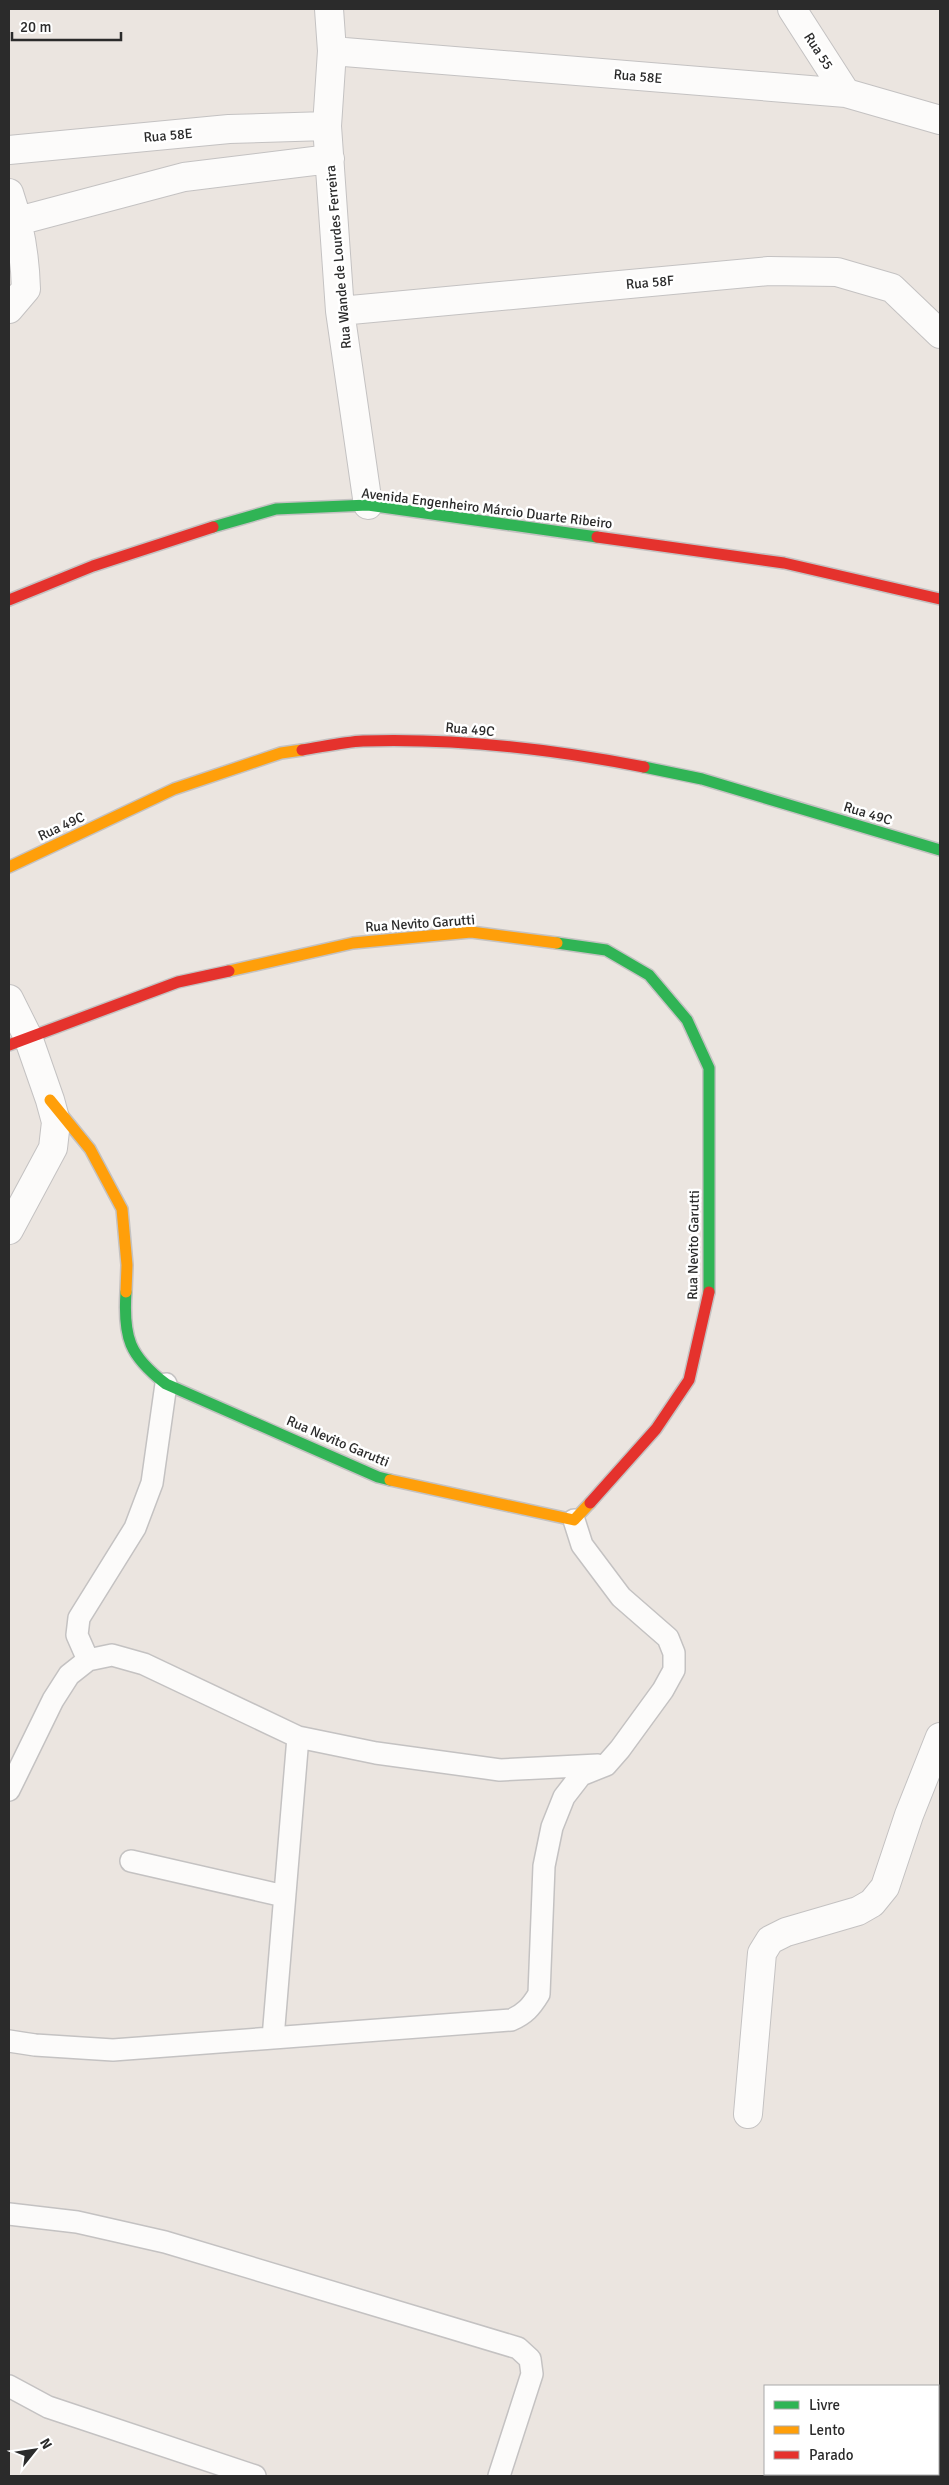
<svg xmlns="http://www.w3.org/2000/svg" width="949" height="2485" font-family="Signika,sans-serif">
	<style>
		.lines { fill: none; stroke-linecap: round; stroke-linejoin: round }
		.lane-casing { stroke: #c4c2c2; stroke-width: 24 }
		.street-casing { stroke: #c4c2c2; stroke-width: 30 }
		.fast-casing { stroke: #c4c2c2; stroke-width: 14 }
		.slow-casing { stroke: #c4c2c2; stroke-width: 14 }
		.jam-casing { stroke: #c4c2c2; stroke-width: 14 }
		.lane { stroke: #fcfbfa; stroke-width: 21 }
		.street { stroke: #fcfbfa; stroke-width: 28 }
		.fast { stroke: #30b455; stroke-width: 11 }
		.slow { stroke: #ff9f0a; stroke-width: 11 }
		.jam { stroke: #e5322d; stroke-width: 11 }
		.labels { text-anchor: middle; stroke-width: 5; stroke-linejoin: round; paint-order: stroke }
		.street-label { font-size: 14px; fill: #2b2b2b; stroke: #fff }
	</style>
	<rect width="100%" height="100%" fill="#ebe5e0"/>
	<g class="lines">
		<!-- lane casing -->
		<g class="lane-casing">
			<path id="lane" d="M88 1660 77 1635 79 1618 135 1528 152 1483 166 1384
				M9 1790 53 1700 69 1675 88 1660 112 1655 144 1664 298 1737 376 1753 500 1770 598 1765
				M131 1861 284 1896
				M273 2038 298 1737
				M9 2041 35 2045 113 2050 511 2020C525 2014 531 2007 539 1994L544 1866 552 1827 564 1797 581 1775 606 1765 620 1749 663 1690 674 1670V1653L668 1638 621 1597 582 1545 574 1520
				M9 2214 77 2222 165 2242 518 2348 530 2359 532 2374 499 2476
				M9 2386 48 2407 255 2476"/>
		</g>
		<!-- street casing -->
		<g class="street-casing">
			<path id="street" d="M329 9 332 51 327 126 340 311 368 505
				M792 9 846 93
				M332 51 846 93 940 120
				M9 150 229 129 327 126
				M9 193C20 225 25 255 26 289L9 309
				M18 221 184 177 330 159
				M340 311 769 271 837 272 892 288 940 334
				M9 999 28 1037 50 1100 56 1122 53 1148 9 1230
				M748 2114 762 1953 770 1940 786 1932 858 1911 872 1903 885 1887 909 1815 940 1737"/>
		</g>
		<!-- fast casing -->
		<g class="fast-casing">
			<path id="fast" d="M213 527 276 509 368 505 597 537
				M644 767 702 779 940 850
				M557 943 606 950 649 975 687 1020 709 1068V1292
				M126 1292C123 1337 129 1356 166 1384L378 1477 390 1480"/>
		</g>
		<!-- slow casing -->
		<g class="slow-casing">
			<path id="slow" d="M9 867 174 789 281 753 302 750
				M229 971 353 943 471 932 557 943
				M50 1100 90 1149 122 1209 127 1265 126 1292
				M390 1480 574 1520 590 1503"/>
		</g>
		<!-- jam casing -->
		<g class="jam-casing">
			<path id="jam" d="M597 537 784 563 940 599
				M9 600 93 566 213 527
				M302 750C322 747 343 742 363 741 456 738 552 749 644 767
				M9 1045 178 982 229 971
				M590 1503 656 1429 689 1380 709 1292"/>
		</g>
		<!-- lane -->
		<use href="#lane" class="lane"/>
		<!-- street -->
		<use href="#street" class="street"/>
		<!-- fast -->
		<use href="#fast" class="fast"/>
		<!-- slow -->
		<use href="#slow" class="slow"/>
		<!-- jam -->
		<use href="#jam" class="jam"/>
	</g>
	<g class="labels">
		<!-- street labels -->
		<g class="street-label">
			<text transform="translate(819 51) rotate(57)" y="5">Rua 55</text>
			<text transform="translate(638 76) rotate(5)" y="5">Rua 58E</text>
			<text transform="translate(168 135) rotate(-5)" y="5">Rua 58E</text>
			<text transform="translate(338 257) rotate(-95)" y="5">Rua Wande de Lourdes Ferreira</text>
			<text transform="translate(650 282) rotate(-5)" y="5">Rua 58F</text>
			<text transform="translate(487 508) rotate(7)" y="5">Avenida Engenheiro Márcio Duarte Ribeiro</text>
			<text transform="translate(470 729) rotate(5)" y="5">Rua 49C</text>
			<text transform="translate(868 813) rotate(17)" y="5">Rua 49C</text>
			<text transform="translate(61 826) rotate(-25)" y="5">Rua 49C</text>
			<text transform="translate(420 923) rotate(-4)" y="5">Rua Nevito Garutti</text>
			<text transform="translate(693 1245) rotate(-89)" y="5">Rua Nevito Garutti</text>
			<text transform="translate(338 1441) rotate(23)" y="5">Rua Nevito Garutti</text>
		</g>
	</g>
	<!-- border -->
	<rect width="949" height="2485" fill="none" stroke="#2b2b2b" stroke-width="20"/>
	<!-- legend -->
	<rect x="764" y="2385" width="175" height="90" fill="#ffffff" stroke="#aaaaaa"/>
	<rect x="774" y="2401" width="25" height="8" fill="#30b455" stroke="#aaaaaa"/>
	<text x="809" y="2410" font-size="15" fill="#2b2b2b">Livre</text>
	<rect x="774" y="2426" width="25" height="8" fill="#ff9f0a" stroke="#aaaaaa"/>
	<text x="809" y="2435" font-size="15" fill="#2b2b2b">Lento</text>
	<rect x="774" y="2451" width="25" height="8" fill="#e5322d" stroke="#aaaaaa"/>
	<text x="809" y="2460" font-size="15" fill="#2b2b2b">Parado</text>
	<!-- north arrow -->
	<g transform="translate(35 2450) rotate(60)" stroke="#ffffff" stroke-width="4" paint-order="stroke">
	<path d="M0-4L9 19L0 12L-9 19Z" fill="#2b2b2b"/>
	<text y="-8" font-size="14" font-weight="bold" text-anchor="middle" fill="#2b2b2b">N</text>
	</g>
	<!-- scale -->
	<path d="M12 32v8h109v-8" fill="none" stroke="#2b2b2b" stroke-width="2.5"/>
	<text x="20" y="32" font-size="15" fill="#2b2b2b" stroke="#ffffff" stroke-width="4" paint-order="stroke">20 m</text>
</svg>
